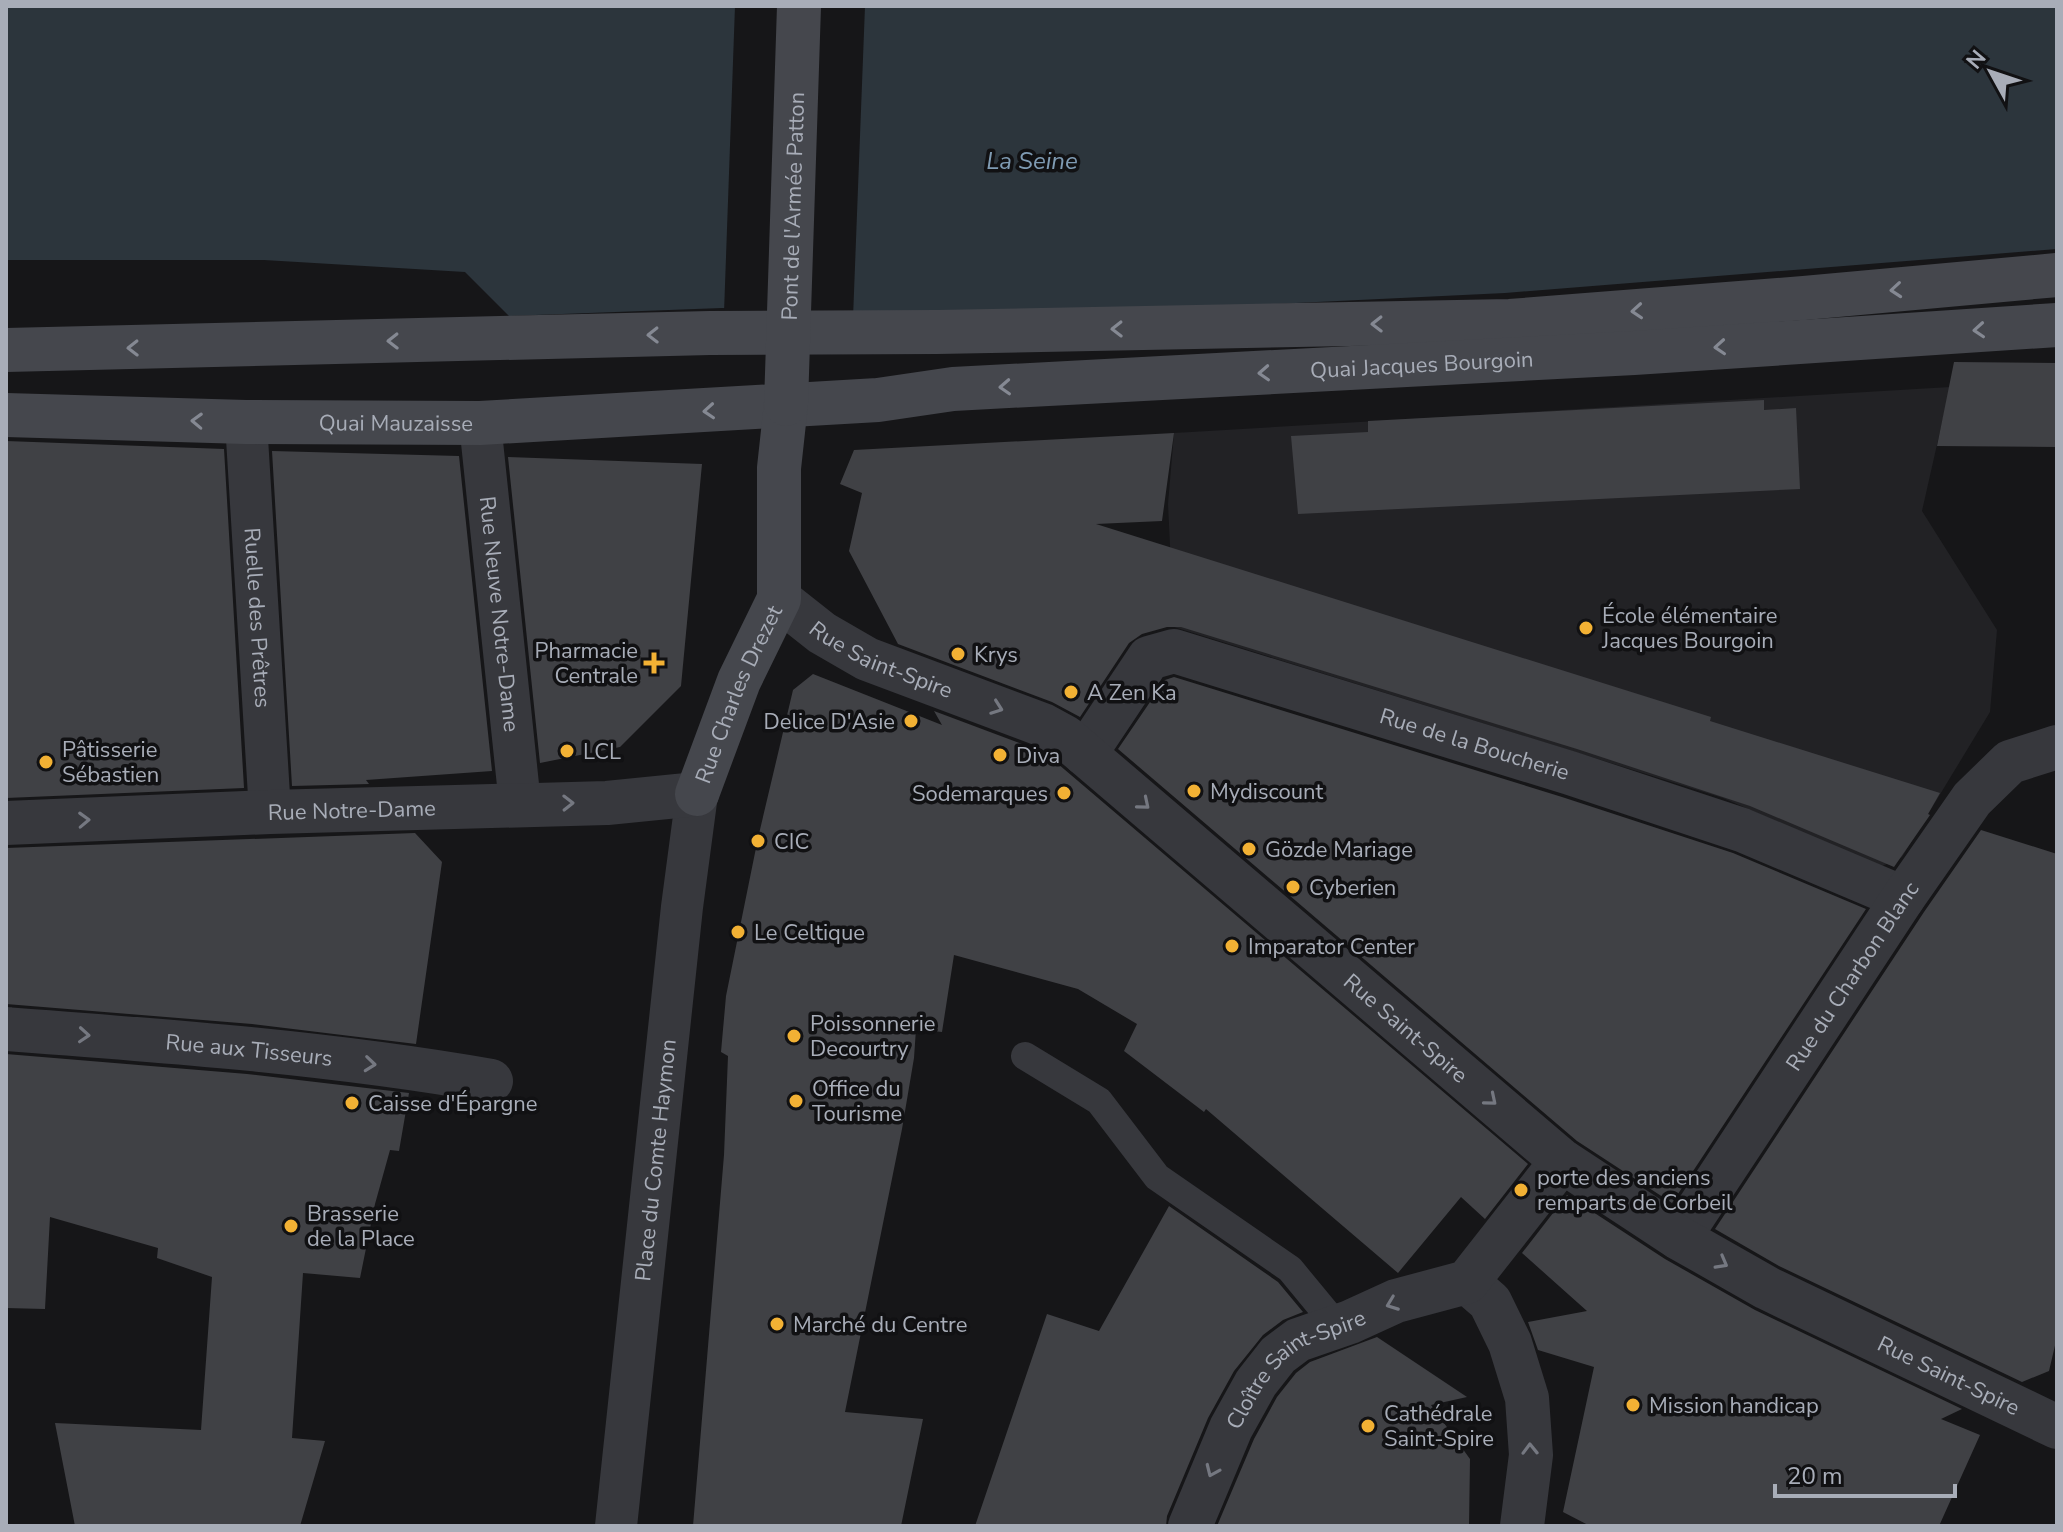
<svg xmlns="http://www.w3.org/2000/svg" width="2063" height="1532" font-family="'Nunito Sans',sans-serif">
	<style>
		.built { fill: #222225 }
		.water { fill: #2c353c }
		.pier { fill: #161618 }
		.building { fill: #404145 }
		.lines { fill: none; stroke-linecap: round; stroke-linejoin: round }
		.service { stroke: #37383d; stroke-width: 28 }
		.pedestrian { stroke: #37383d; stroke-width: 42 }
		.minor { stroke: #37383d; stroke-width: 44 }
		.tertiary { stroke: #37383d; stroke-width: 44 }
		.secondary { stroke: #45474d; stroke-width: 44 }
		.secondary-bridge { stroke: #45474d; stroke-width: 44 }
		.oneway { stroke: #858993 }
		.oneway2 { stroke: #757881 }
		.poi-dot { fill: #f2b134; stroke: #111113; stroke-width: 3 }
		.labels { text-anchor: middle; stroke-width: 7; stroke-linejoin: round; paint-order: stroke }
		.street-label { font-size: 22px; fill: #a8adb8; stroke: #111113 }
		.poi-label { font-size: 22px; fill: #a8adb8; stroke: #111113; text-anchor: start }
		.water-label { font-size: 24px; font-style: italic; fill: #7f9bb3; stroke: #111113 }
	</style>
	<rect width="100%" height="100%" fill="#161618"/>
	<!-- built -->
	<path class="built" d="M1950 387 1922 511 1997 630 1990 712 1902 857 1880 867 1723 798 1174 627 1168 504 1174 433Z"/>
	<!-- water -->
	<path class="water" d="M6 6H2057V249L1505 293 1020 316 868 314 722 308 509 316 465 272 264 260H6Z"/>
	<!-- pier -->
	<path class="pier" d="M735 6H865L853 318 724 313Z"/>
	<!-- building -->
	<path class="building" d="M1954 362 2057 363V447L1937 446Z
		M1764 400V410L1796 408 1800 489 1298 514 1291 436 1368 432V421Z
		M1174 433 1162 521 1096 524 1711 717 1710 721 1940 793 1928 814 1930 815 1894 867 1750 806 1577 749 1181 627H1167L1142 634 1129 643 1080 717 1052 702 898 644 849 551 862 493 840 484 854 450Z
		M6 441 224 449 244 788 6 798Z
		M272 451 459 456 492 771 366 780 369 784 292 786Z
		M508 457 702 464 681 686 620 747 540 763Z
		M813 674 942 725 934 711 1033 748 1051 758 1528 1164 1485 1219 1461 1197 1398 1273 1206 1109 1204 1112 1124 1051 1137 1024 1078 989 954 955 942 1032 916 1029 914 1058 902 1129 845 1412 923 1419 901 1526H693L724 1155 728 1056 721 1052 726 996 758 838 793 690Z
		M1174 677 1562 797 1733 853 1866 909 1672 1203 1577 1141 1118 749 1165 680Z
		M1981 830 2057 854V1337L2049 1371 2022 1382 1779 1266 1715 1229 1924 912Z
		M415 833 442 862 416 1044 252 1024 6 1004V848Z
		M6 1054 247 1074 409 1093 399 1151 390 1150 375 1204 360 1278 303 1273 292 1438 325 1441 300 1526H75L55 1423 201 1430 212 1277 157 1258 158 1248 50 1217 45 1309 6 1308Z
		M1567 1195 1665 1259 1755 1310 1962 1409 1941 1419 1980 1435 1939 1526H1590L1563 1512 1594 1367 1538 1350 1528 1322 1587 1311 1522 1253Z
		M1169 1206 1278 1282 1303 1312 1283 1320 1263 1335 1234 1371 1208 1418 1167 1516 1166 1526H975L1047 1314 1099 1331Z
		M1377 1337 1467 1397 1431 1405 1470 1459 1469 1526H1217L1254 1439 1277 1397 1296 1373 1310 1362Z"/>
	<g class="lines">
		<!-- service -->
		<path class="service" d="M1025 1056 1099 1101 1157 1177 1290 1269 1337 1326"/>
		<!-- pedestrian -->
		<g class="pedestrian">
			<path id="s1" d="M246 422 270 812"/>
			<path id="s2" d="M480 423 520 804"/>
			<path id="s3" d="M616 1526 682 907 697 794"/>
		</g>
		<!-- minor -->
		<g class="minor">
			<path id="s4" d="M1085 754 1149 658 1174 651 1570 773 1742 830 1903 898"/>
			<path id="s5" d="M6 1029C168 1041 332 1053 491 1081"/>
			<path id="s6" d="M1679 1238 1903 898 1972 799 2010 762 2057 747"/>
			<path d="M1467 1282 1490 1302 1510 1343 1527 1398 1531 1455 1522 1526"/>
			<path id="s7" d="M1190 1526 1231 1428 1256 1383 1278 1355 1298 1340 1350 1322 1396 1301 1467 1282 1562 1161"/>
		</g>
		<!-- tertiary -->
		<g class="tertiary">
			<path id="s8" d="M779 599 822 633 867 659 1043 725 1065 737 1562 1161 1679 1238 1767 1288 2057 1427"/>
			<path id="s9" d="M6 823 270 812 607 803 697 794"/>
		</g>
		<!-- secondary -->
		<g class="secondary">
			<path d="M6 350 710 333 937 332 1510 321 1804 298 2057 275"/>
			<path id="s10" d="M6 415 246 422 480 423 878 400 953 389 1634 353 2057 325"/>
			<path id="s11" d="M697 794 739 681 779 599V468L786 404"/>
		</g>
		<!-- secondary-bridge -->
		<path class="secondary-bridge" id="s12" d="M786 404 799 6"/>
	</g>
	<!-- one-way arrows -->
	<defs><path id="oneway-chevron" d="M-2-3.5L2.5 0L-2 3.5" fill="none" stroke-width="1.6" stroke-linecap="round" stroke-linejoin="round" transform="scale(2)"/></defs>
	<g class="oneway">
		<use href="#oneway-chevron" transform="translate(1896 290) rotate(175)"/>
		<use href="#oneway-chevron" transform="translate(1637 311) rotate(176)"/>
		<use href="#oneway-chevron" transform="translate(1377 324) rotate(179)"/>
		<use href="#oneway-chevron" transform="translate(1117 329) rotate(179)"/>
		<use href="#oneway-chevron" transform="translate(1979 330) rotate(176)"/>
		<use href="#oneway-chevron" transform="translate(653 335) rotate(179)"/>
		<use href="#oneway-chevron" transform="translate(393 341) rotate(179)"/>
		<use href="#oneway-chevron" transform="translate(1720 347) rotate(176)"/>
		<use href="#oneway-chevron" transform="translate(133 348) rotate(179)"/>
		<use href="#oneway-chevron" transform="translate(1264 373) rotate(177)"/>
		<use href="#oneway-chevron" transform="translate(1005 387) rotate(177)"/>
		<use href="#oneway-chevron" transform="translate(709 411) rotate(176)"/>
		<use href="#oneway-chevron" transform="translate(197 421) rotate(-178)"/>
	</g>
	<g class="oneway2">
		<use href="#oneway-chevron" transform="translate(997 708) rotate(20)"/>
		<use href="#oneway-chevron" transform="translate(568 803) rotate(-1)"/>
		<use href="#oneway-chevron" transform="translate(1144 804) rotate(40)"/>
		<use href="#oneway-chevron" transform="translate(84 820) rotate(-2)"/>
		<use href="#oneway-chevron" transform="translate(84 1035) rotate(4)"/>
		<use href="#oneway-chevron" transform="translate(370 1064) rotate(6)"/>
		<use href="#oneway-chevron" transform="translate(1491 1100) rotate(40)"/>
		<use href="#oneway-chevron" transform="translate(1722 1263) rotate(29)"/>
		<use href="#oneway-chevron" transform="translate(1392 1304) rotate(159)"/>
		<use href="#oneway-chevron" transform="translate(1530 1449) rotate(-91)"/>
		<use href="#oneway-chevron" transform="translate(1212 1471) rotate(114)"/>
	</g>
	<!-- markers -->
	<g class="poi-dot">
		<circle cx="1586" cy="628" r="8"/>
		<circle cx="958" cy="654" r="8"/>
		<path d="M650 651h8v8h8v8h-8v8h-8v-8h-8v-8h8z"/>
		<circle cx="1071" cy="692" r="8"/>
		<circle cx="911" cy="721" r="8"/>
		<circle cx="567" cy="751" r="8"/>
		<circle cx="1000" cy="755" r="8"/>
		<circle cx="46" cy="762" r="8"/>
		<circle cx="1194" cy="791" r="8"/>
		<circle cx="1064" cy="793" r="8"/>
		<circle cx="758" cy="841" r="8"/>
		<circle cx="1249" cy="849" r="8"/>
		<circle cx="1293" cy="887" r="8"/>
		<circle cx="738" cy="932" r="8"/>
		<circle cx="1232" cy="946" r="8"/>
		<circle cx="794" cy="1036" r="8"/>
		<circle cx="796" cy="1101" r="8"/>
		<circle cx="352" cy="1103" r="8"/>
		<circle cx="1521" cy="1190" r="8"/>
		<circle cx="291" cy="1226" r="8"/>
		<circle cx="777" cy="1324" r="8"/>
		<circle cx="1633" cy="1405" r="8"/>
		<circle cx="1368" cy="1426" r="8"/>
	</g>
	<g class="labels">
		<!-- street labels -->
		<g class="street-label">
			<text dy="8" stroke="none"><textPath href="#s12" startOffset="198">Pont de l'Armée Patton</textPath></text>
			<text dy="8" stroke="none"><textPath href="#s10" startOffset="1418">Quai Jacques Bourgoin</textPath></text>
			<text dy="8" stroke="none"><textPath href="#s10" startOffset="390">Quai Mauzaisse</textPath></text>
			<text dy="8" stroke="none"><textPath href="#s2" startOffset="192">Rue Neuve Notre-Dame</textPath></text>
			<text dy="8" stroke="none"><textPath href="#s1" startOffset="196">Ruelle des Prêtres</textPath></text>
			<text dy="8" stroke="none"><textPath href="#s8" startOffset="120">Rue Saint-Spire</textPath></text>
			<text dy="8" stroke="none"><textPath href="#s11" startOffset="108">Rue Charles Drezet</textPath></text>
			<text dy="8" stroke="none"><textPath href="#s4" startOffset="456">Rue de la Boucherie</textPath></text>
			<text dy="8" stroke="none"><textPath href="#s9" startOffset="346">Rue Notre-Dame</textPath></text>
			<text dy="8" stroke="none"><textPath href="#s6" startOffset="314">Rue du Charbon Blanc</textPath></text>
			<text dy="8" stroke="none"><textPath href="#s8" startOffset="768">Rue Saint-Spire</textPath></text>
			<text dy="8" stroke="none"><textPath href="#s5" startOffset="244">Rue aux Tisseurs</textPath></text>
			<text dy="8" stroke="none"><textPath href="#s3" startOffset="368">Place du Comte Haymon</textPath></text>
			<text dy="8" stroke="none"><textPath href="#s7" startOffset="198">Cloître Saint-Spire</textPath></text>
			<text dy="8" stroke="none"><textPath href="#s8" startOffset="1416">Rue Saint-Spire</textPath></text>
		</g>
		<!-- poi labels -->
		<g class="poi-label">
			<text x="1602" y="623">École élémentaire<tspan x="1602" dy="25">Jacques Bourgoin</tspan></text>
			<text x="638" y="658" text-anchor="end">Pharmacie<tspan x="638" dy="25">Centrale</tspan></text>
			<text x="974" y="662">Krys</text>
			<text x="1087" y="700">A Zen Ka</text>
			<text x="895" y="729" text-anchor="end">Delice D'Asie</text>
			<text x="62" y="757">Pâtisserie<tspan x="62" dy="25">Sébastien</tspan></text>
			<text x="583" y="759">LCL</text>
			<text x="1016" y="763">Diva</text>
			<text x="1210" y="799">Mydiscount</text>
			<text x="1048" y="801" text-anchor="end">Sodemarques</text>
			<text x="774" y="849">CIC</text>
			<text x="1265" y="857">Gözde Mariage</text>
			<text x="1309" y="895">Cyberien</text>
			<text x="754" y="940">Le Celtique</text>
			<text x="1248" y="954">Imparator Center</text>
			<text x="810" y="1031">Poissonnerie<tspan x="810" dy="25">Decourtry</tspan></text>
			<text x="812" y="1096">Office du<tspan x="812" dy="25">Tourisme</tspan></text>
			<text x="368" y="1111">Caisse d'Épargne</text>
			<text x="1537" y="1185">porte des anciens<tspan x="1537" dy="25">remparts de Corbeil</tspan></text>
			<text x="307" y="1221">Brasserie<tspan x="307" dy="25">de la Place</tspan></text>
			<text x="793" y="1332">Marché du Centre</text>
			<text x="1649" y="1413">Mission handicap</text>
			<text x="1384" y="1421">Cathédrale<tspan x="1384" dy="25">Saint-Spire</tspan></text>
		</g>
		<!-- water labels -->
		<g class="water-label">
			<text x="1032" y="169">La Seine</text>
		</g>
	</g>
	<!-- border -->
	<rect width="2063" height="1532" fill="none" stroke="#a8adb8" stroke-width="16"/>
	<!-- north arrow -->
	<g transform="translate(1991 72) rotate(310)" stroke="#111113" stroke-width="6" paint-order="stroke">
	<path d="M0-6L14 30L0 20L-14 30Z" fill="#a8adb8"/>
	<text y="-12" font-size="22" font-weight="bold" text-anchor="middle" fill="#a8adb8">N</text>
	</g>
	<!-- scale -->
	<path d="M1775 1484v12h180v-12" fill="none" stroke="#a8adb8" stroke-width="4"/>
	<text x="1787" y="1484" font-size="24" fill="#a8adb8" stroke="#111113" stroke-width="6" paint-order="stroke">20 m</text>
</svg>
